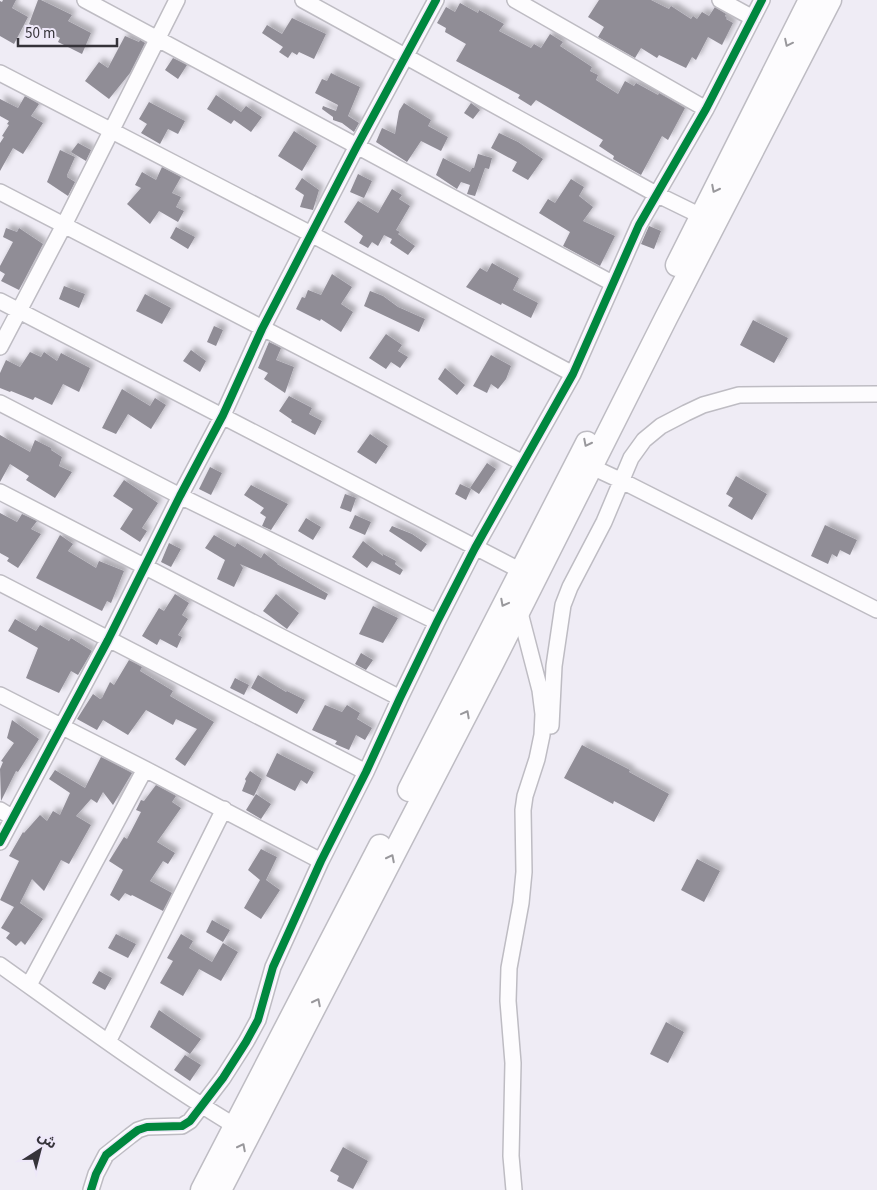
<svg xmlns="http://www.w3.org/2000/svg" width="877" height="1190" font-family="'Source Sans 3','Noto Sans Arabic',sans-serif">
	<style>
		.building { fill: #908d96; filter: url(#shadow) }
		.lines { fill: none; stroke-linecap: round; stroke-linejoin: round }
		.minor-casing { stroke: #bebcc3; stroke-width: 18 }
		.highway-casing { stroke: #bebcc3; stroke-width: 25 }
		.minor { stroke: #fdfcfe; stroke-width: 15 }
		.highway { stroke: #fdfcfe; stroke-width: 22 }
		.cycleway-casing { stroke: #eee8f9; stroke-width: 11 }
		.cycleway { stroke: #00873e; stroke-width: 8 }
		.oneway { stroke: #99989c }
	</style>
	<defs>
		<filter id="shadow"><feDropShadow dx="4.5" dy="-4.5" stdDeviation="2.5" flood-color="#0004"/></filter>
	</defs>
	<rect width="100%" height="100%" fill="#efecf5"/>
	<!-- building -->
	<path class="building" d="M3 0H16L12 8 28 17 14 44 0 36V1L2 2Z
		M38 0H41L72 15 68 21 91 33 82 54 58 42 60 38 29 24Z
		M599 0H651L669 9 671 6 691 19 693 16 697 19 702 12 709 16 715 7 726 14 725 16 727 18 726 19 733 23 722 45 708 37 696 60 692 57 686 68 659 55 657 58 641 48 635 58 598 37 604 27 588 17Z
		M460 3 478 13 479 10 488 15 504 24 499 31 531 48 534 44 541 48 550 34 563 42 560 46 592 67 590 71 598 75 596 80 618 94 625 81 634 86 636 83 658 95 659 93 685 108 668 140 662 136 641 175 613 159 614 156 599 146 603 140 536 100 531 106 518 98 520 95 456 61 466 44 445 32 446 28 437 23 446 7 455 12Z
		M292 18 326 34 314 59 299 52 297 55 292 52 288 58 279 52 283 47 262 33 267 25 282 34Z
		M125 36 139 42 140 40 145 43 130 73 109 99 85 81 99 62 108 68Z
		M173 58 187 65 178 79 165 70Z
		M331 73 360 87 348 116 359 123 354 132 342 123 333 120V117L322 109 323 106 336 111 338 105 315 93 322 79 327 81Z
		M216 95 241 112 246 106 262 117 251 132 234 120 231 124 207 109Z
		M25 96 39 104 31 116 43 123 23 154 13 148 0 171V143L4 137 2 136 9 125 7 124 9 121 0 116V99L18 108Z
		M149 102 185 121 178 134 168 129 160 144 141 133 147 124 139 119Z
		M404 103 431 120 428 126 448 137 441 151 421 141 407 162 376 142 382 128 395 134 399 111Z
		M471 103 480 110 473 119 464 113Z
		M294 131 317 146 302 171 278 156Z
		M499 133 518 142 543 159 528 180 512 171 517 162 491 148Z
		M78 143 91 150 86 161 71 152Z
		M60 150 75 157 67 175V177L75 182 68 196 47 182Z
		M478 154 492 158 489 169 485 168 475 196 467 194 470 185 461 182 457 189 436 175 443 158 470 172 472 168H474Z
		M162 167 181 177 172 193 181 197 176 207 184 211 178 222 159 211 150 224 127 204 141 188 135 185 142 172 156 180Z
		M358 174 372 181 364 198 350 192Z
		M302 178 319 190 313 210 300 207 304 195 295 189Z
		M571 179 584 187 579 196 593 207 583 221 615 236 600 266 563 246 570 232 539 213 548 199 555 203Z
		M392 189 402 195 399 199 410 206 396 230 400 232 398 234 415 246 408 255 390 243 392 239 384 235 378 246 372 242 368 248 359 243 363 236 344 222 358 201 378 213Z
		M649 226 661 231 654 249 641 244Z
		M176 227 195 237 188 249 170 238Z
		M6 228 17 232 19 228 43 244 19 290 1 281 5 274 0 271V266L13 242 3 237Z
		M492 263 519 278 513 290 538 303 531 318 502 303 501 305 466 287 480 268 487 272Z
		M332 274 352 287 341 304 353 312 341 332 321 319 320 321 296 309 302 297 305 298 308 290 321 295Z
		M64 286 85 294 79 308 59 299Z
		M370 291 383 296 398 307 425 319 419 332 364 306Z
		M145 294 171 308 162 324 136 311Z
		M753 320 788 338 774 363 740 345Z
		M214 326 223 330 216 346 207 342Z
		M386 334 402 345 398 351 408 357 400 368 391 362 386 369 369 358Z
		M269 342 281 348 276 360 294 367 285 393 264 379 268 373 258 368Z
		M191 350 206 361 200 372 183 361Z
		M30 352 41 357 44 352 57 361 61 353 90 368 79 392 63 384 52 405 35 397 33 400 11 391 10 392 0 388V373L6 360 20 367Z
		M491 355 511 366 506 379 498 389 491 384 487 393 473 386Z
		M445 368 465 385 457 395 438 379Z
		M122 389 150 406 155 398 166 405 151 429 128 414 116 434 102 428Z
		M289 396 312 408 309 414 322 421 315 435 291 422 292 420 279 411Z
		M370 434 388 446 376 464 357 452Z
		M0 435 30 452 35 440 51 448V450L62 457 59 466 72 472 55 498 26 480 29 476 10 464 0 482Z
		M487 463 496 469 479 494 470 488Z
		M210 467 222 473 211 495 199 489Z
		M736 476 767 494 752 520 728 506 733 498 726 494Z
		M124 480 158 503 142 528 147 531 140 542 120 529 133 509 113 496Z
		M460 484 471 489 466 500 455 494Z
		M251 485 288 504 271 530 262 526 266 517 260 513 264 508 244 495Z
		M345 494 356 498 351 512 340 508Z
		M0 513 17 522 22 514 37 521 31 529 41 534 18 568 7 561 9 558 0 553Z
		M355 515 371 522 365 535 349 528Z
		M306 518 321 527 313 540 298 531Z
		M825 525 857 540 850 555 840 550 837 557 832 554 828 564 811 556Z
		M392 526 412 534 427 544 421 552 389 531Z
		M60 535 73 544 68 551 96 568 99 561 124 571 111 603 107 601 102 611 36 578Z
		M214 535 235 547 237 543 261 558 264 553 277 563V564L328 594 325 600 240 564 243 568 234 587 217 579 225 560 205 548Z
		M363 541 383 556V554L396 561 395 564 403 570 400 575 372 561 367 568 352 557Z
		M169 543 181 549 171 567 161 562Z
		M175 594 189 603 182 615 188 619 178 635 182 637 177 648 160 639 157 645 142 636 159 608 164 611Z
		M276 594 299 613 287 629 263 611Z
		M373 606 398 618 383 643 359 634Z
		M15 619 36 631 40 625 69 641 71 638 92 651 78 675 71 671 59 693 26 678 38 648 8 631Z
		M361 653 373 660 366 670 355 664Z
		M129 660 142 667 140 671 173 691 170 696 214 722 185 766 175 759 197 729 176 719 173 725 146 710 128 735 103 720 97 730 77 719 93 694 100 699 102 698 110 682 114 685Z
		M258 675 286 692 287 691 305 700 297 714 251 688Z
		M235 678 249 685 244 695 230 688Z
		M325 705 342 712 347 705 360 713 357 719 372 728 365 740 356 735 349 750 335 744 337 741 312 730Z
		M12 720 39 739 18 772 16 771 1 801 0 769 3 762 1 761 14 743 7 738Z
		M582 745 630 770 629 772 669 794 654 822 614 801 613 804 564 778Z
		M277 753 314 772 307 784 301 780 295 791 266 776Z
		M101 757 132 773 113 805 103 792 97 803 91 799 76 816 91 825 69 864 61 860 44 891 32 879 20 903 43 919 25 945 21 941 16 946 6 938 10 933 1 928 14 907 0 900 19 861 9 856 23 832 24 833 40 815 47 821 53 811 60 815 70 793 49 779 55 770 85 788Z
		M250 771 262 779 254 796 242 791 246 781 245 779Z
		M156 785 176 796 172 802 181 808 157 842 175 853 168 864 163 861 150 881 172 893 163 911 132 895 131 896 125 893 119 901 110 895 123 870 109 861 124 837 127 839 141 812 136 810 141 800 144 801Z
		M256 794 271 804 261 819 246 810Z
		M261 849 277 857 266 880 280 890 261 919 244 908 260 880 248 870Z
		M697 859 720 871 704 902 681 890Z
		M212 920 230 930 223 942 206 932Z
		M116 934 136 944 128 958 108 948Z
		M181 934 193 941 189 948 212 962 223 943 238 952 221 981 199 969 183 996 160 983 173 961 167 958Z
		M99 971 112 978 105 990 92 983Z
		M159 1010 201 1039 190 1054 150 1027Z
		M666 1022 684 1032 668 1063 650 1054Z
		M185 1055 201 1065 190 1081 174 1070Z
		M343 1147 368 1161 353 1189 337 1181 339 1176 330 1171Z"/>
	<g class="lines">
		<!-- minor casing -->
		<g class="minor-casing">
			<path id="minor" d="M85 0 612 283
				M303 0 656 194 701 216
				M515 0 706 109
				M720 0 753 18
				M0 73 311 234 573 374
				M0 192 523 463
				M0 301 529 575
				M0 347 64 225 177 0
				M0 403 180 496 437 622
				M592 467 622 481 877 610
				M0 492 400 698
				M0 583 366 772
				M0 695 145 769 321 861
				M551 726 554 666 563 605 570 587 604 522 631 458 644 440 661 426 686 413 703 405 739 395 877 394
				M0 810 13 818
				M0 842 108 640 180 496 223 415 262 329 357 146 436 0
				M0 965C77 1020 154 1077 235 1126
				M29 985 145 769
				M108 1042 224 809
				M91 1190 96 1174 106 1155 130 1136 138 1130 147 1127 182 1126 190 1121 223 1078 246 1042 258 1020 273 967 321 861 366 772 400 698 437 622 475 548 573 374 639 225 706 109 762 0
				M514 1190 511 1156 513 1063 508 1001 509 968 521 903 524 872 523 810 525 796 537 759 542 735 543 714 540 690 519 609"/>
		</g>
		<!-- highway casing -->
		<g class="highway-casing">
			<path id="highway" d="M677 265 810 0
				M409 790 587 443
				M202 1190 380 846
				M220 1190 493 662 666 318 830 0"/>
		</g>
		<!-- minor -->
		<use href="#minor" class="minor"/>
		<!-- highway -->
		<use href="#highway" class="highway"/>
		<!-- cycleway casing -->
		<g class="cycleway-casing">
			<path id="cycleway" d="M0 842 108 640 180 496 223 415 262 329 357 146 436 0
				M91 1190 96 1174 106 1155 130 1136 138 1130 147 1127 182 1126 190 1121 223 1078 246 1042 258 1020 273 967 321 861 366 772 400 698 437 622 475 548 573 374 639 225 706 109 762 0"/>
		</g>
		<!-- cycleway -->
		<use href="#cycleway" class="cycleway"/>
	</g>
	<!-- one-way arrows -->
	<defs><path id="oneway-chevron" d="M-2-3.5L2.5 0L-2 3.5" fill="none" stroke-width="1.6" stroke-linecap="round" stroke-linejoin="round" transform="scale(1.25)"/></defs>
	<g class="oneway">
		<use href="#oneway-chevron" transform="translate(788 43) rotate(116)"/>
		<use href="#oneway-chevron" transform="translate(715 189) rotate(117)"/>
		<use href="#oneway-chevron" transform="translate(587 443) rotate(117)"/>
		<use href="#oneway-chevron" transform="translate(504 603) rotate(118)"/>
		<use href="#oneway-chevron" transform="translate(466 714) rotate(-62)"/>
		<use href="#oneway-chevron" transform="translate(391 858) rotate(-63)"/>
		<use href="#oneway-chevron" transform="translate(317 1002) rotate(-63)"/>
		<use href="#oneway-chevron" transform="translate(242 1147) rotate(-63)"/>
	</g>
	<!-- north arrow -->
	<g transform="translate(40 1150) rotate(36)" stroke="#eee8f9" stroke-width="4" paint-order="stroke">
	<path d="M0-4L9 19L0 12L-9 19Z" fill="#353339"/>
	<text y="-8" font-size="14" font-weight="bold" text-anchor="middle" fill="#353339">ش</text>
	</g>
	<!-- scale -->
	<path d="M18 38v8h99v-8" fill="none" stroke="#353339" stroke-width="2.5"/>
	<text x="25" y="38" font-size="15" fill="#353339" stroke="#eee8f9" stroke-width="4" paint-order="stroke">50 m</text>
</svg>
